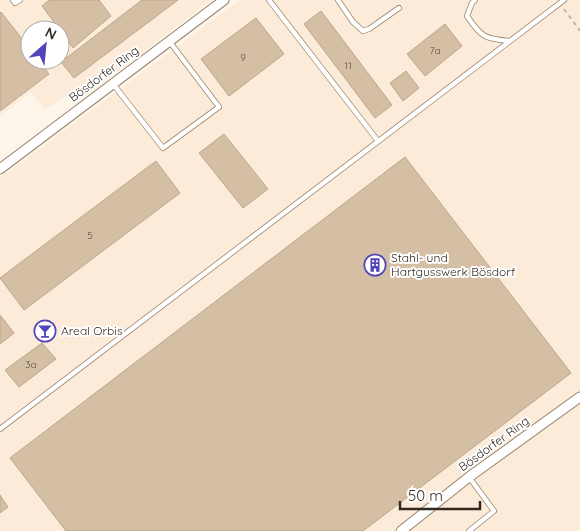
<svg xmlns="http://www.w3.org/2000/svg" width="580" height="531" font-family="Quicksand,sans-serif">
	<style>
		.built { fill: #fcebd8; fill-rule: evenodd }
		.building { fill: #d4bfa5; stroke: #bca78d }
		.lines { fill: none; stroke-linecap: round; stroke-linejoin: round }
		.lane-casing { stroke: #99856d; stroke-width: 6 }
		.street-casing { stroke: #99856d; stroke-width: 11 }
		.path { stroke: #bfb6ac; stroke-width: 2; stroke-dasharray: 4 4; stroke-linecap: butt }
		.lane { stroke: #fff; stroke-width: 4.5 }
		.street { stroke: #fff; stroke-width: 9 }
		.labels { text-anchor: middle; stroke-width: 4; stroke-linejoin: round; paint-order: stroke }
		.number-label { font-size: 10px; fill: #5a4f41 }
		.street-label { font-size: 12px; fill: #322a20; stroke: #fff }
		.poi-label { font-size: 12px; fill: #322a20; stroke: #fff; text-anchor: start }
	</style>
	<rect width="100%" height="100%" fill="#fef5ea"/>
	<!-- built -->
	<path class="built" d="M0 0H211L87 95 66 96 50 107 44 108 30 92 0 116ZM30 30H60V60H30Z
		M240 0H580V531H0V178Z"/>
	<!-- building -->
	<path class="building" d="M49 0H99L111 16 73 48 42 6Z
		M142 0H178L74 78 61 62Z
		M321 11 392 105 375 118 304 24Z
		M1 12 30 49V60H38L49 74 0 111V13Z
		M256 18 284 54 229 96 201 59Z
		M445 24 462 46 425 76 407 54Z
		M406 71 419 88 403 101 390 83Z
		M224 134 268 189 243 208 199 153Z
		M405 157 571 373 363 531H66L10 458Z
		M156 161 180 193 24 310 0 278Z
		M0 315 14 333 0 344Z
		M42 343 56 359 19 387 5 370Z
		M0 495 8 507 0 513Z"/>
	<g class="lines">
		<!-- lane casing -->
		<g class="lane-casing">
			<path id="lane" d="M13 0 15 3 20 0
				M269 0 378 141
				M338 0 353 22 363 31 369 29 399 8
				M475 0 472 3 467 16C481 37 485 39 510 41
				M113 84 163 148 219 107 169 41
				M0 429 564 0
				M469 477 494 511 469 531"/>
		</g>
		<!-- street casing -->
		<g class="street-casing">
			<path id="street" d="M0 169 224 0
				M401 531 469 477 580 397"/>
		</g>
		<!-- path -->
		<path class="path" d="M564 9 580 31"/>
		<!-- lane -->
		<use href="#lane" class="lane"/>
		<!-- street -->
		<use href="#street" class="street"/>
	</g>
	<!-- icons -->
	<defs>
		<g id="building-ring" transform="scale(1.125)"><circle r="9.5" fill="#fff" stroke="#5244bb" stroke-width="1.5"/><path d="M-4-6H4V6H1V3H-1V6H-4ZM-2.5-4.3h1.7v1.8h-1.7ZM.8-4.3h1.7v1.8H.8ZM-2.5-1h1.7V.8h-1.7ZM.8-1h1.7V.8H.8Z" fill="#5244bb"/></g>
		<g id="bar-ring" transform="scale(1.125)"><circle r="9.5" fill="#fff" stroke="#5244bb" stroke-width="1.5"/><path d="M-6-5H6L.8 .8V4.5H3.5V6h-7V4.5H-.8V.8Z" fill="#5244bb"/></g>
	</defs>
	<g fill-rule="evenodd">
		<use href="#building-ring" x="375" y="265"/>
		<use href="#bar-ring" x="45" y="331"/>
	</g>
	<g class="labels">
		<!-- number labels -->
		<g class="number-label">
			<text x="435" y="54">7a</text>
			<text x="243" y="61">9</text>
			<text x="348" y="69">11</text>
			<text x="90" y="239">5</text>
			<text x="31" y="368">3a</text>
		</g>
		<!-- street labels -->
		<g class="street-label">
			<text transform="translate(104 74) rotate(-37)" y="4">Bösdorfer Ring</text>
			<text transform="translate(494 444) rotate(-36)" y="4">Bösdorfer Ring</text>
		</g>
		<!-- poi labels -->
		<g class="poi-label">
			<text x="391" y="262">Stahl- und<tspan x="391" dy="14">Hartgusswerk Bösdorf</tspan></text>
			<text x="61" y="335">Areal Orbis</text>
		</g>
	</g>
	<!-- north arrow -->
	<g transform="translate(45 45) rotate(27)"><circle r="24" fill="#ffffff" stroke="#adaaa6"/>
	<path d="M0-4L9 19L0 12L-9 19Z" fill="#5244bb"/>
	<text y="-8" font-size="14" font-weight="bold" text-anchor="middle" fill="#322a20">N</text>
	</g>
	<!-- scale -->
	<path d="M400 501v8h80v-8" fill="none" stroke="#322a20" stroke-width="2.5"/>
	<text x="408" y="501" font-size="15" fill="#322a20" stroke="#ffffff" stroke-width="4" paint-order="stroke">50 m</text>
</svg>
